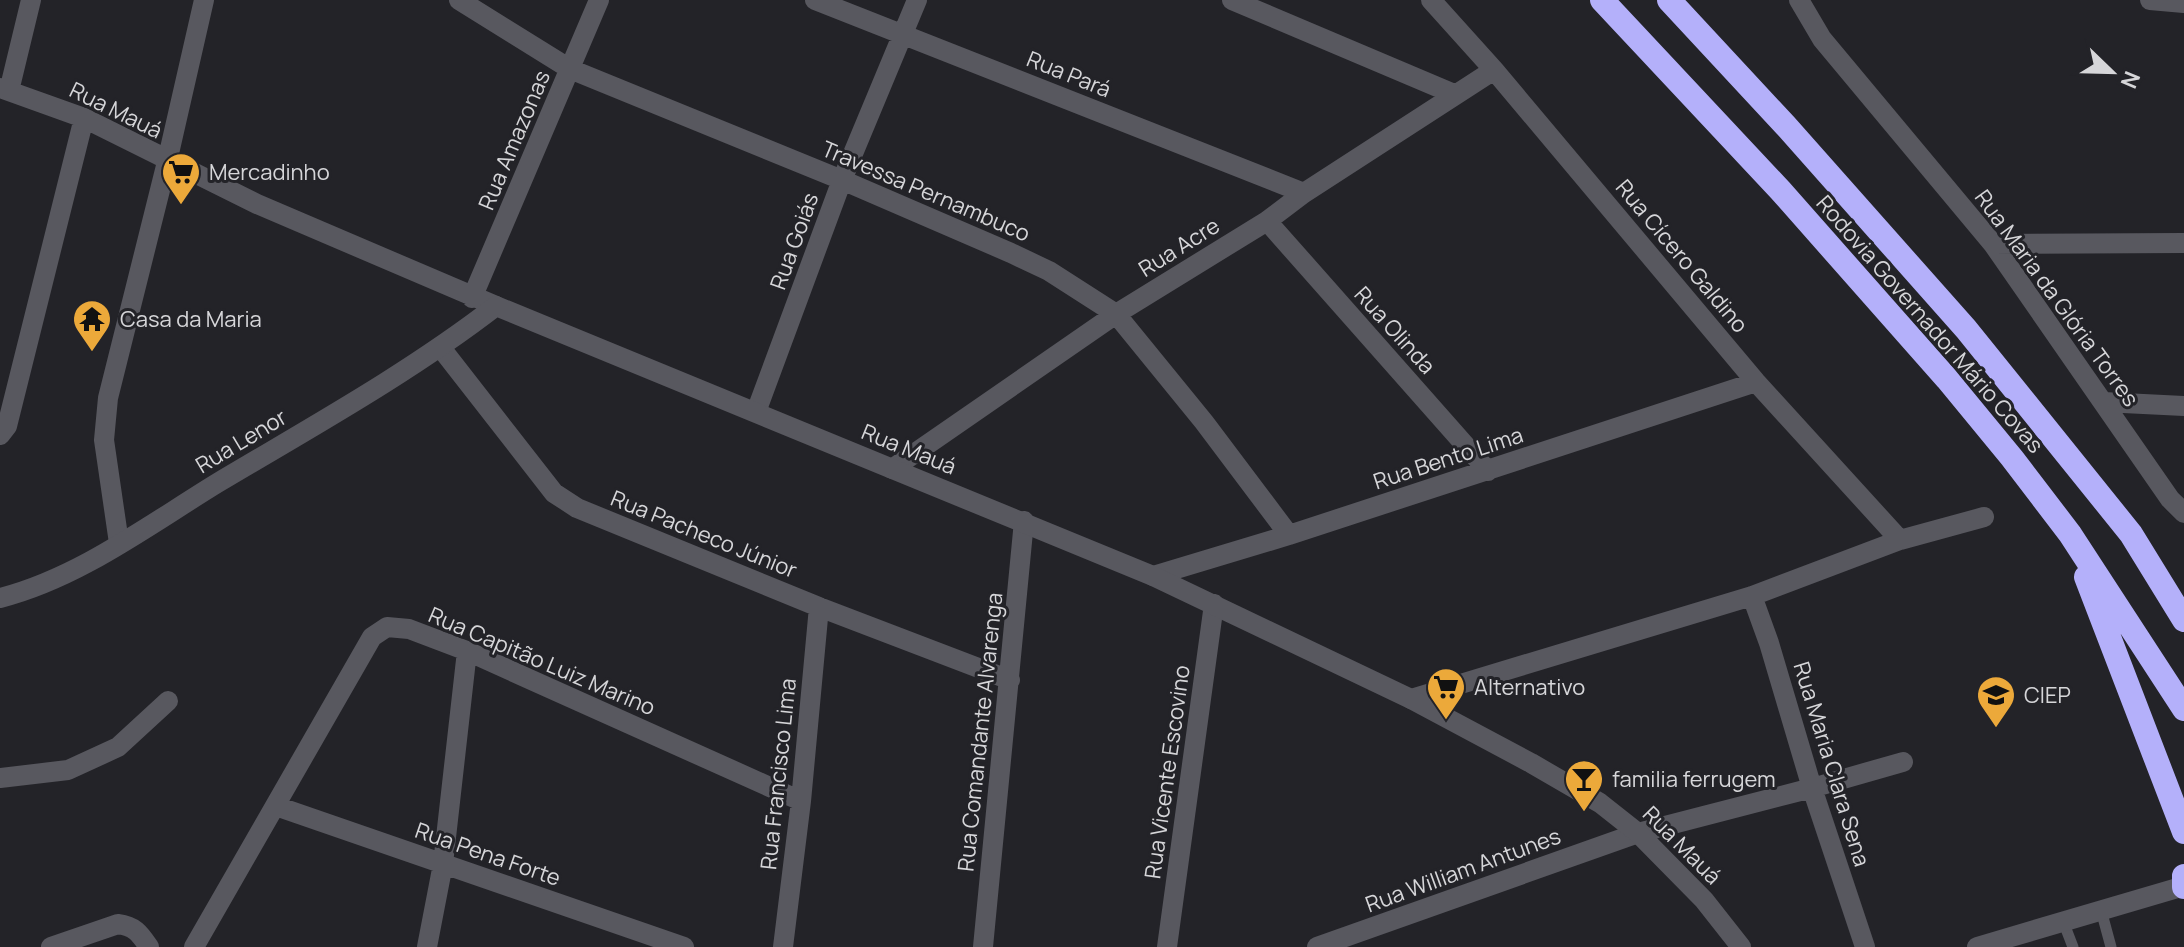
<svg xmlns="http://www.w3.org/2000/svg" width="2184" height="947" font-family="Manrope,sans-serif">
	<style>
		.lines { fill: none; stroke-linecap: round; stroke-linejoin: round }
		.service { stroke: #58585f; stroke-width: 11 }
		.minor { stroke: #58585f; stroke-width: 20 }
		.tertiary { stroke: #58585f; stroke-width: 20 }
		.secondary { stroke: #58585f; stroke-width: 20 }
		.motorway { stroke: #b4b0fa; stroke-width: 24 }
		.labels { text-anchor: middle; stroke-width: 6; stroke-linejoin: round; paint-order: stroke }
		.street-label { font-size: 22px; fill: #d6d6d9; stroke: #232328 }
		.poi-label { font-size: 22px; fill: #d6d6d9; stroke: #232328; text-anchor: start }
	</style>
	<rect width="100%" height="100%" fill="#232328"/>
	<g class="lines">
		<!-- service -->
		<path class="service" d="M2101 910 2111 947
			M2063 921 2073 947"/>
		<!-- minor -->
		<path class="minor" d="M459 0 570 69 842 180 1011 253 1049 271 1116 314 1204 422 1289 535
			M815 0 1304 193
			M1232 0 1454 94
			M1431 0 1494 70 1756 382 1900 540
			M1799 0 1822 39 1993 244 2170 499 2184 513
			M2150 0 2184 3
			M0 88 84 118 257 204 496 306
			M9 91 31 0
			M1267 221 1488 471
			M1993 244 2184 243
			M472 298 599 0
			M441 348 554 493 577 508 819 607 1010 680
			M2103 402 2184 406
			M756 412 842 180 917 0
			M0 435 7 426 84 118
			M892 469 1116 314 1267 221 1304 193 1494 70
			M119 543 104 440 108 398 167 162 204 0
			M1153 576 1289 535 1756 382
			M1752 596 1769 643 1812 788 1865 947
			M1411 699 1752 596 1900 540 1984 517
			M0 778 68 770 118 747 168 701
			M276 806 684 947
			M51 947 118 924C135 926 140 934 149 947
			M194 947 372 637 387 627 409 629 467 651 801 801
			M427 947 443 864 467 651
			M783 947 801 801 819 607
			M983 947 1024 521
			M1167 947 1214 604
			M1317 947 1638 833 1812 788 1903 762"/>
		<!-- tertiary -->
		<path class="tertiary" d="M0 598C79 578 150 524 219 482 313 426 409 373 496 306L1153 576 1411 699 1531 763 1600 803 1638 833 1704 900 1741 947"/>
		<!-- secondary -->
		<path class="secondary" d="M1977 947 2184 886"/>
		<!-- motorway -->
		<path class="motorway" d="M1602 0 1780 190 1947 379 2012 458 2070 534 2184 709
			M1669 0 1786 126 1966 329 2131 534 2184 620
			M2086 577 2184 832
			M2184 876V887"/>
	</g>
	<!-- icons -->
	<defs>
		<g id="supermarket-pin" transform="scale(2)"><path d="M0 17L-7.5 6A9.5 9.5 0 1 1 7.5 6Z" fill="#eca93a" stroke="#232328"/><path d="M-6-5.5h2.5l.6 2H6L4.5 2H-2.5L-4.4-4H-6ZM-1.5 3.2a1.3 1.3 0 1 0 .1 0ZM3 3.2a1.3 1.3 0 1 0 .1 0Z" fill="#111"/></g>
		<g id="temple-pin" transform="scale(2)"><path d="M0 17L-7.5 6A9.5 9.5 0 1 1 7.5 6Z" fill="#eca93a" stroke="#232328"/><path d="M0-6L5-2H3V0L6.5 2.5H4V6H1.5V3h-3V6H-4V2.5H-6.5L-3 0V-2H-5Z" fill="#111"/></g>
		<g id="school-pin" transform="scale(2)"><path d="M0 17L-7.5 6A9.5 9.5 0 1 1 7.5 6Z" fill="#eca93a" stroke="#232328"/><path d="M0-5L7-2L0 1L-7-2ZM-4 1L0 2.5L4 1V4Q0 6-4 4Z" fill="#111"/></g>
		<g id="bar-pin" transform="scale(2)"><path d="M0 17L-7.5 6A9.5 9.5 0 1 1 7.5 6Z" fill="#eca93a" stroke="#232328"/><path d="M-6-5H6L.8 .8V4.5H3.5V6h-7V4.5H-.8V.8Z" fill="#111"/></g>
	</defs>
	<g fill-rule="evenodd">
		<use href="#supermarket-pin" x="181" y="172"/>
		<use href="#temple-pin" x="92" y="319"/>
		<use href="#supermarket-pin" x="1446" y="687"/>
		<use href="#school-pin" x="1996" y="695"/>
		<use href="#bar-pin" x="1584" y="779"/>
	</g>
	<g class="labels">
		<!-- street labels -->
		<g class="street-label">
			<text transform="translate(1069 74) rotate(22)" y="8">Rua Pará</text>
			<text transform="translate(116 110) rotate(26)" y="8">Rua Mauá</text>
			<text transform="translate(514 140) rotate(-67)" y="8">Rua Amazonas</text>
			<text transform="translate(926 191) rotate(23)" y="8">Travessa Pernambuco</text>
			<text transform="translate(794 241) rotate(-70)" y="8">Rua Goiás</text>
			<text transform="translate(1179 247) rotate(-32)" y="8">Rua Acre</text>
			<text transform="translate(1682 256) rotate(50)" y="8">Rua Cícero Galdino</text>
			<text transform="translate(2057 298) rotate(54)" y="8">Rua Maria da Glória Torres</text>
			<text transform="translate(1930 324) rotate(49)" y="8">Rodovia Governador Mário Covas</text>
			<text transform="translate(1395 330) rotate(48)" y="8">Rua Olinda</text>
			<text transform="translate(241 441) rotate(-31)" y="8">Rua Lenor</text>
			<text transform="translate(909 449) rotate(22)" y="8">Rua Mauá</text>
			<text transform="translate(1448 458) rotate(-18)" y="8">Rua Bento Lima</text>
			<text transform="translate(704 534) rotate(22)" y="8">Rua Pacheco Júnior</text>
			<text transform="translate(542 661) rotate(23)" y="8">Rua Capitão Luiz Marino</text>
			<text transform="translate(980 732) rotate(-84)" y="8">Rua Comandante Alvarenga</text>
			<text transform="translate(1832 764) rotate(73)" y="8">Rua Maria Clara Sena</text>
			<text transform="translate(1167 772) rotate(-82)" y="8">Rua Vicente Escovino</text>
			<text transform="translate(778 774) rotate(-84)" y="8">Rua Francisco Lima</text>
			<text transform="translate(1682 845) rotate(45)" y="8">Rua Mauá</text>
			<text transform="translate(488 854) rotate(19)" y="8">Rua Pena Forte</text>
			<text transform="translate(1463 870) rotate(-20)" y="8">Rua William Antunes</text>
		</g>
		<!-- poi labels -->
		<g class="poi-label">
			<text x="209" y="180">Mercadinho</text>
			<text x="120" y="327">Casa da Maria</text>
			<text x="1474" y="695">Alternativo</text>
			<text x="2024" y="703">CIEP</text>
			<text x="1612" y="787">familia ferrugem</text>
		</g>
	</g>
	<!-- north arrow -->
	<g transform="translate(2112 72) rotate(113)" stroke="#232328" stroke-width="6" paint-order="stroke">
	<path d="M0-6L14 30L0 20L-14 30Z" fill="#d6d6d9"/>
	<text y="-12" font-size="22" font-weight="bold" text-anchor="middle" fill="#d6d6d9">N</text>
	</g>
</svg>
